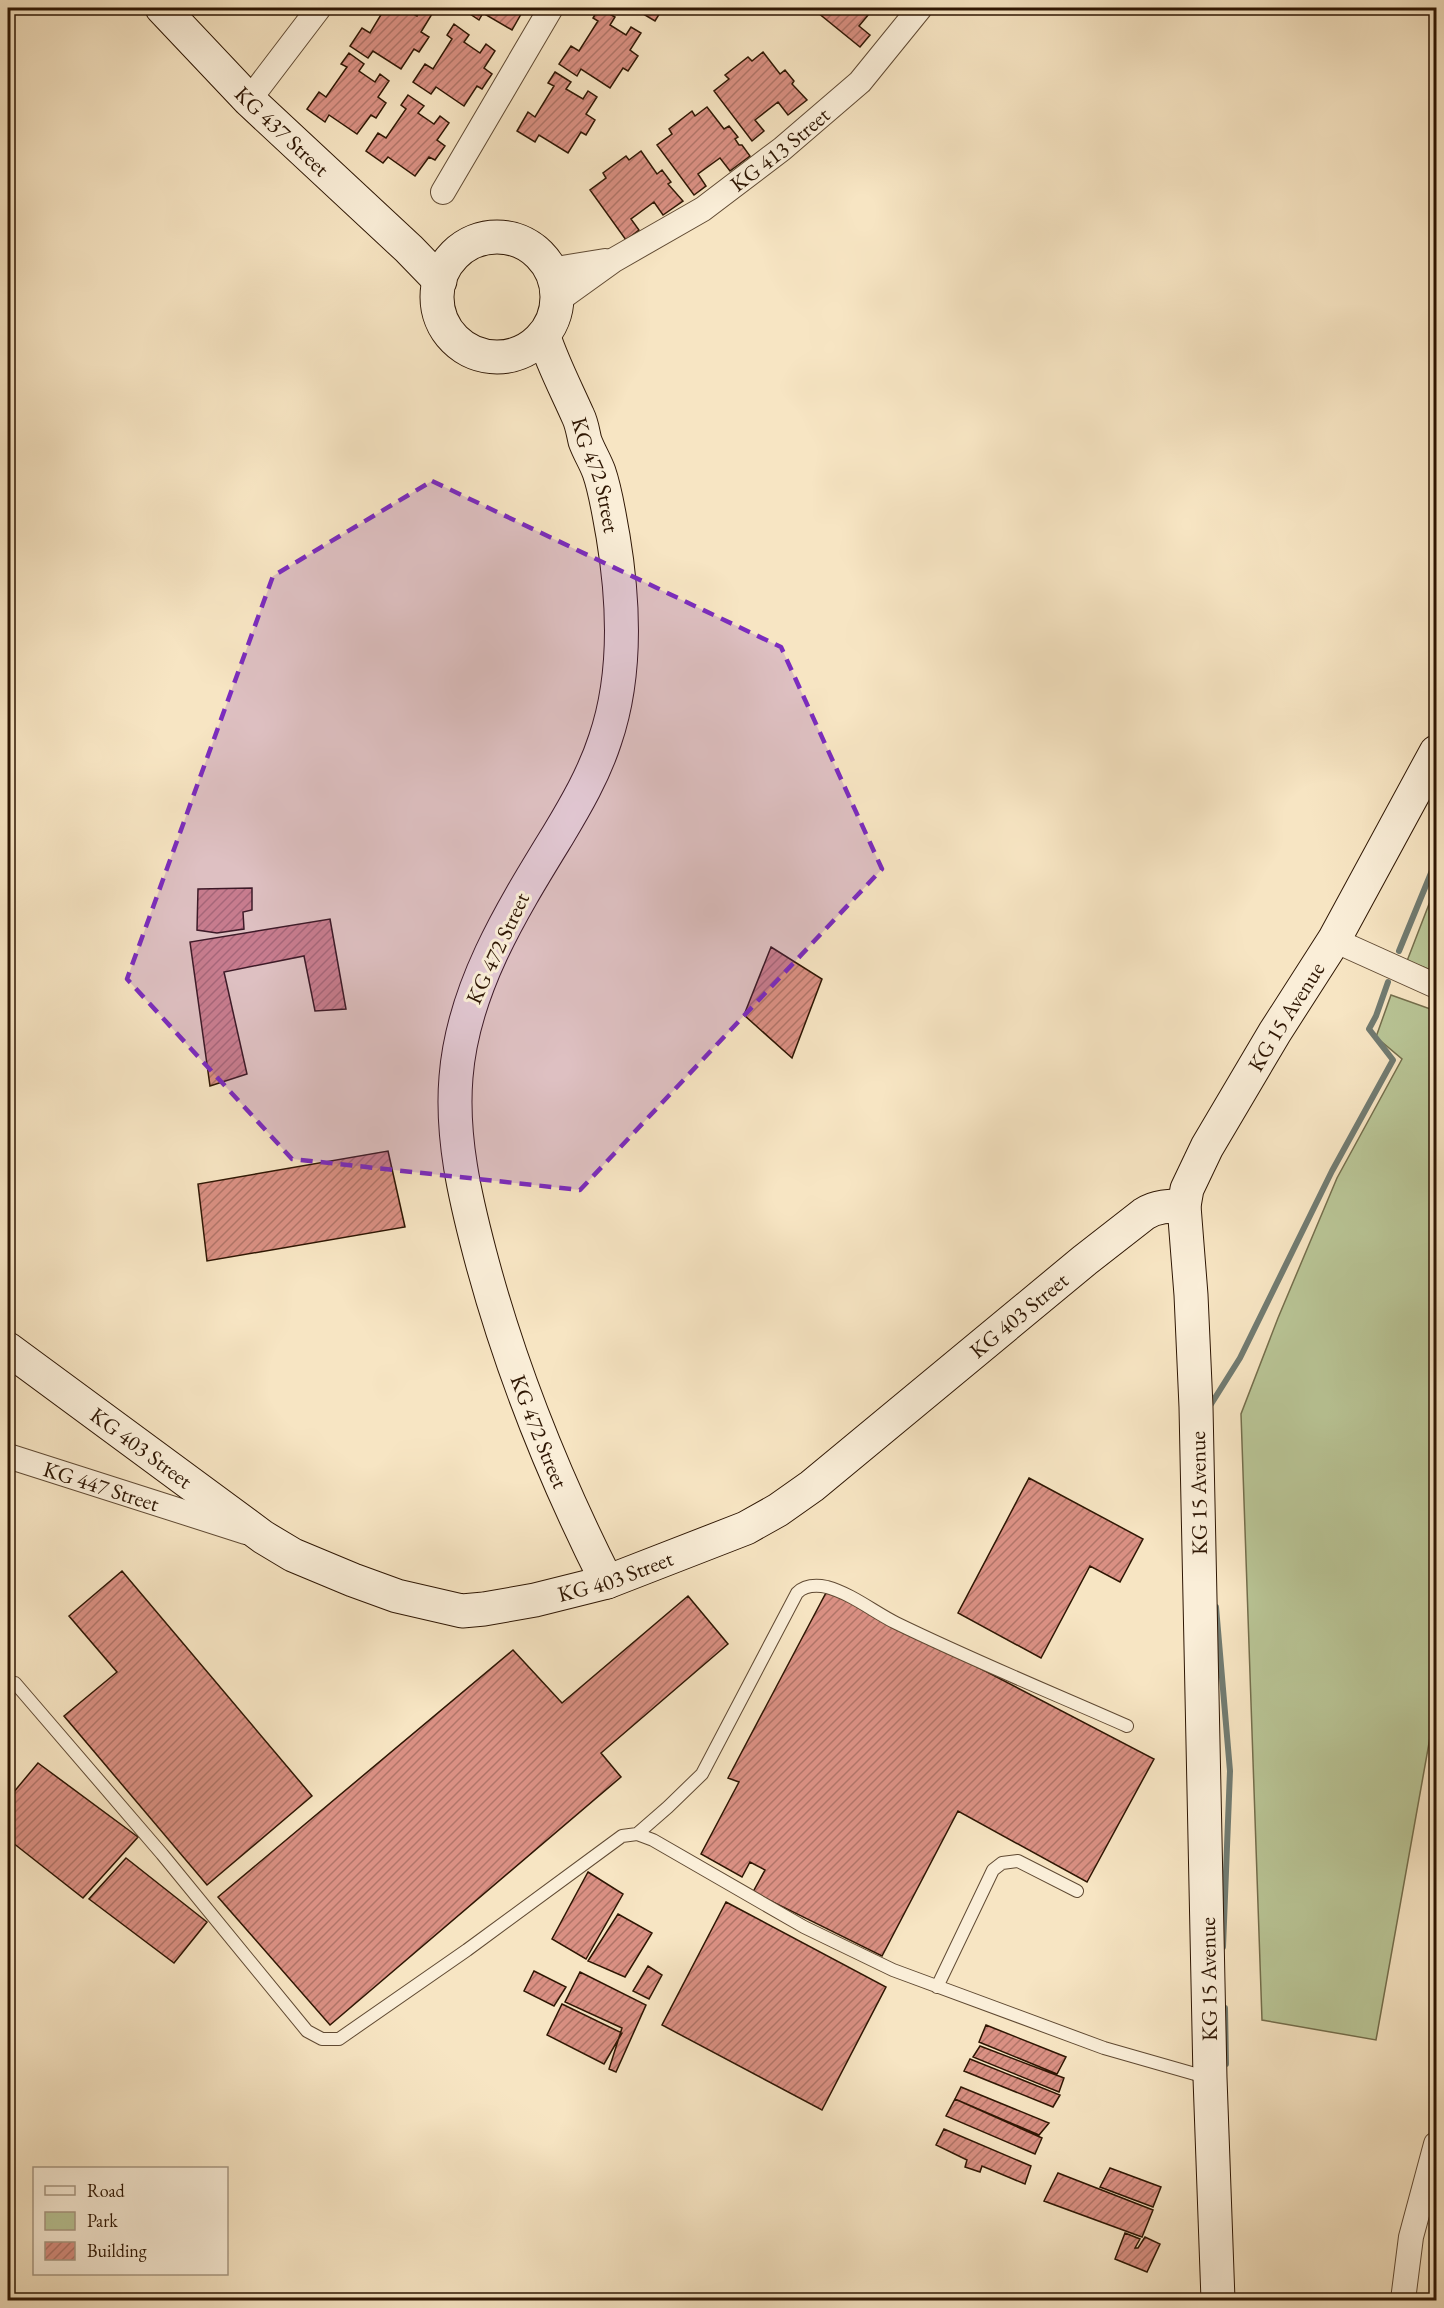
<svg xmlns="http://www.w3.org/2000/svg" width="1444" height="2308" font-family="'EB Garamond',serif">
	<style>
		.green { fill: #b9c596; stroke: #746e4c; stroke-width: 1.5 }
		.lines { fill: none; stroke-linecap: round; stroke-linejoin: round }
		.stream { stroke: #717b71; stroke-width: 6 }
		.building { fill: url(#building-hatch); stroke: #2e1603; stroke-width: 1.5 }
		.lane-casing { stroke: #604a33; stroke-width: 14 }
		.street-casing { stroke: #604a33; stroke-width: 26 }
		.secondary-casing { stroke: #2e1603; stroke-width: 35 }
		.lane { stroke: #faeed8; stroke-width: 12 }
		.street { stroke: #faeed8; stroke-width: 24 }
		.secondary { stroke: #faeed8; stroke-width: 33 }
		.marked { fill: #7b2cbf; fill-opacity: 0.2; stroke: #7b2cbf; stroke-width: 4.5; stroke-dasharray: 12 8; stroke-linejoin: round }
		.labels { text-anchor: middle; stroke-width: 6; stroke-linejoin: round; paint-order: stroke }
		.street-label { font-size: 22px; fill: #2e1603; stroke: #faeed8 }
	</style>
	<defs>
		<pattern id="building-hatch" width="6" height="6" patternUnits="userSpaceOnUse" patternTransform="scale(1.5)"><rect width="6" height="6" fill="#da9083"/><path d="M-1 1l2-2M0 6l6-6M5 7l2-2" fill="none" stroke="#b17569"/></pattern>
	</defs>
	<rect width="100%" height="100%" fill="#f7e5c3"/>
	<filter id="stains"><feTurbulence type="fractalNoise" baseFrequency=".00333" numOctaves="4"/><feColorMatrix values="0 0 0 0 .2 0 0 0 0 .09 0 0 0 0 .02 0 0 0 .5 -.17"/></filter>
	<radialGradient id="worn" r=".72"><stop offset=".6" stop-color="#630" stop-opacity="0"/><stop offset="1" stop-color="#630" stop-opacity=".3"/></radialGradient>
	<!-- green -->
	<path class="green" d="M1436 886V972L1407 961Z
		M1391 995 1436 1011V1704L1376 2040 1262 2020 1241 1414 1278 1318 1337 1178 1402 1059 1376 1037Z"/>
	<g class="lines">
		<!-- stream -->
		<path class="stream" d="M1399 951 1436 861
			M1208 1409 1240 1358 1332 1171 1393 1060 1369 1029 1376 1016 1388 982
			M1216 1607 1230 1771 1223 1947
			M1225 2008 1226 2064"/>
	</g>
	<!-- building -->
	<path class="building" d="M385 8H403L417 16 422 8 432 14 421 32 429 37 419 52 414 49 401 69 373 51 368 58 350 46 362 28 370 33Z
		M461 8H532L530 12 524 9 512 30 483 13 479 20Z
		M599 8 615 17 610 25 626 35 631 27 641 33 630 50 638 56 628 71 623 68 610 88 581 69 577 76 559 64 571 46 579 51 598 21 593 18Z
		M633 8H663L655 21Z
		M812 8H874L859 26 870 35 860 47Z
		M454 24 469 35 464 42 480 53 486 44 495 51 484 68 492 74 482 89 477 86 464 106 436 87 431 94 413 82 425 64 433 69 452 39 447 35Z
		M763 52 780 74 785 70 794 81 792 84 807 100 788 115 778 102 755 120 764 131 752 141 714 91 729 79 725 75 748 57 752 61Z
		M349 53 364 64 359 71 375 82 380 74 389 81 378 97 386 103 376 118 371 115 357 134 329 115 325 122 307 109 319 92 326 97 347 67 341 64Z
		M555 72 571 82 566 89 583 99 588 91 597 97 586 114 595 120 586 135 581 132 568 153 539 135 535 142 517 131 528 112 535 117 554 86 548 83Z
		M408 95 424 106 418 113 434 124 440 116 449 123 437 140 445 146 435 160 429 157 415 176 388 157 383 163 366 151 378 133 386 138 406 109 401 105Z
		M707 107 724 129 729 126 738 137 735 139 739 145H742L750 156 730 171 720 158 698 174 706 186 694 195 657 145 672 134 669 129 692 111 695 116Z
		M641 151 657 174 662 170 671 182 668 184 683 201 663 215 654 202 631 219 639 230 626 240 590 190 606 178 603 173 626 156 629 160Z
		M252 888V910L243 912 244 929 217 933 197 930 198 889Z
		M330 919 346 1009 315 1011 304 956 224 972 247 1074 210 1086 190 942Z
		M771 947 822 979 792 1058 744 1015Z
		M388 1151 405 1227 207 1261 198 1184Z
		M1029 1478 1143 1539 1120 1582 1090 1566 1041 1658 958 1613Z
		M122 1571 312 1796 207 1885 64 1716 117 1672 69 1616Z
		M828 1589 1154 1759 1087 1882 958 1811 882 1956 753 1892 765 1870 750 1862 742 1877 701 1854 739 1782 728 1778Z
		M688 1596 728 1644 601 1753 621 1777 330 2025 218 1897 513 1650 562 1703Z
		M38 1763 138 1837 83 1898 8 1839V1799Z
		M126 1858 207 1922 174 1963 89 1899Z
		M588 1872 623 1894 586 1959 552 1939Z
		M726 1902 886 1987 822 2110 662 2025Z
		M618 1914 652 1933 625 1977 588 1961Z
		M648 1966 662 1975 649 1999 633 1991Z
		M534 1971 566 1987 554 2006 524 1991Z
		M580 1972 646 2005 616 2072 609 2069 622 2028 565 2002Z
		M562 2004 622 2033 604 2064 547 2035Z
		M986 2025 1066 2057 1057 2074 979 2042Z
		M980 2046 1064 2078 1059 2092 973 2057Z
		M970 2059 1060 2095 1053 2107 964 2071Z
		M961 2087 1049 2123 1039 2135 955 2099Z
		M955 2099 1042 2138 1035 2154 946 2116Z
		M944 2129 1031 2166 1025 2184 982 2166 980 2172 965 2167 967 2160 936 2145Z
		M1110 2168 1161 2187 1153 2207 1100 2187Z
		M1058 2173 1153 2210 1142 2237 1044 2201Z
		M1125 2233 1140 2239 1135 2248H1138L1145 2237 1160 2244 1147 2272 1115 2259Z"/>
	<g class="lines">
		<!-- lane casing -->
		<g class="lane-casing">
			<path id="lane" d="M15 1683 162 1854 307 2031 322 2039H339L467 1950 622 1836 637 1834 653 1840 804 1927 893 1970 1104 2048 1209 2078
				M637 1834 668 1807 702 1774 797 1593C805 1585 817 1585 827 1587 852 1594 874 1612 896 1623 972 1660 1050 1692 1127 1726
				M937 1987 993 1870 1002 1863 1018 1861 1077 1891"/>
		</g>
		<!-- street casing -->
		<g class="street-casing">
			<g id="street">
				<path d="M249 100 319 8"/>
				<path d="M443 192 551 8"/>
				<path d="M550 270 605 261"/>
				<path id="s1" d="M557 301 614 260 703 209 782 149 860 82 920 8"/>
				<path d="M1334 940 1436 986"/>
				<path id="s2" d="M8 1456 246 1532"/>
				<path d="M1403 2300 1411 2237 1436 2144"/>
			</g>
		</g>
		<!-- secondary casing -->
		<g class="secondary-casing">
			<g id="secondary">
				<path id="s3" d="M162 8 249 100 409 249 440 281"/>
				<circle cx="497" cy="297" r="60"/>
				<path id="s4" d="M544 337C553 364 566 389 578 416 582 424 583 433 585 441 589 452 595 461 599 472 606 492 609 515 613 536 624 602 627 676 605 740 594 774 576 805 558 835 512 910 463 988 456 1077 451 1137 465 1197 480 1254 510 1368 554 1477 607 1582"/>
				<path id="s5" d="M8 1349 263 1537 293 1555 353 1580 397 1596 462 1611 484 1609 535 1600 607 1582 746 1528 778 1510 812 1486 1085 1260 1144 1214C1156 1206 1169 1206 1184 1206"/>
				<path id="s6" d="M1218 2300 1210 2078 1196 1407 1191 1295 1184 1206 1187 1189 1207 1147 1275 1032 1334 940 1436 752"/>
			</g>
		</g>
		<!-- lane -->
		<use href="#lane" class="lane"/>
		<!-- street -->
		<use href="#street" class="street"/>
		<!-- secondary -->
		<use href="#secondary" class="secondary"/>
	</g>
	<!-- marked area -->
	<path class="marked" d="M432 481 781 647 882 869 580 1190 292 1159 127 979 273 576Z"/>
	<g class="labels">
		<!-- street labels -->
		<g class="street-label">
			<text dy="8" stroke="none"><textPath href="#s3" startOffset="172">KG 437 Street</textPath></text>
			<text dy="8" stroke="none"><textPath href="#s1" startOffset="270">KG 413 Street</textPath></text>
			<text dy="8" stroke="none"><textPath href="#s4" startOffset="148">KG 472 Street</textPath></text>
			<text transform="translate(497 948) rotate(-65)" y="8">KG 472 Street</text>
			<text dy="8" stroke="none"><textPath href="#s6" startOffset="1311">KG 15 Avenue</textPath></text>
			<text dy="8" stroke="none"><textPath href="#s5" startOffset="1174">KG 403 Street</textPath></text>
			<text dy="8" stroke="none"><textPath href="#s4" startOffset="1156">KG 472 Street</textPath></text>
			<text dy="8" stroke="none"><textPath href="#s5" startOffset="166">KG 403 Street</textPath></text>
			<text dy="8" stroke="none"><textPath href="#s2" startOffset="98">KG 447 Street</textPath></text>
			<text transform="translate(1198 1493) rotate(-91)" y="8">KG 15 Avenue</text>
			<text dy="8" stroke="none"><textPath href="#s5" startOffset="688">KG 403 Street</textPath></text>
			<text transform="translate(1208 1979) rotate(-91)" y="8">KG 15 Avenue</text>
		</g>
	</g>
	<!-- margin -->
	<rect width="1444" height="2308" fill="none" stroke="#f7e5c3" stroke-width="30"/>
	<rect x="9" y="9" width="1426" height="2290" fill="none" stroke="#2e1603" stroke-width="3"/>
	<rect x="15" y="15" width="1414" height="2278" fill="none" stroke="#2e1603" stroke-width="1.5"/>
	<!-- legend -->
	<rect x="33" y="2167" width="195" height="108" fill="#faeed8" stroke="#a89883" stroke-width="1.5"/>
	<rect x="45" y="2186" width="30" height="9" fill="#faeed8" stroke="#a89883" stroke-width="1.5"/>
	<text x="87" y="2197" font-size="18" fill="#2e1603">Road</text>
	<rect x="45" y="2212" width="30" height="18" fill="#b9c596" stroke="#a89883" stroke-width="1.5"/>
	<text x="87" y="2227" font-size="18" fill="#2e1603">Park</text>
	<rect x="45" y="2242" width="30" height="18" fill="url(#building-hatch)" stroke="#a89883" stroke-width="1.5"/>
	<text x="87" y="2257" font-size="18" fill="#2e1603">Building</text>
	<rect width="100%" height="100%" filter="url(#stains)"/>
	<rect width="100%" height="100%" fill="url(#worn)"/>
</svg>
